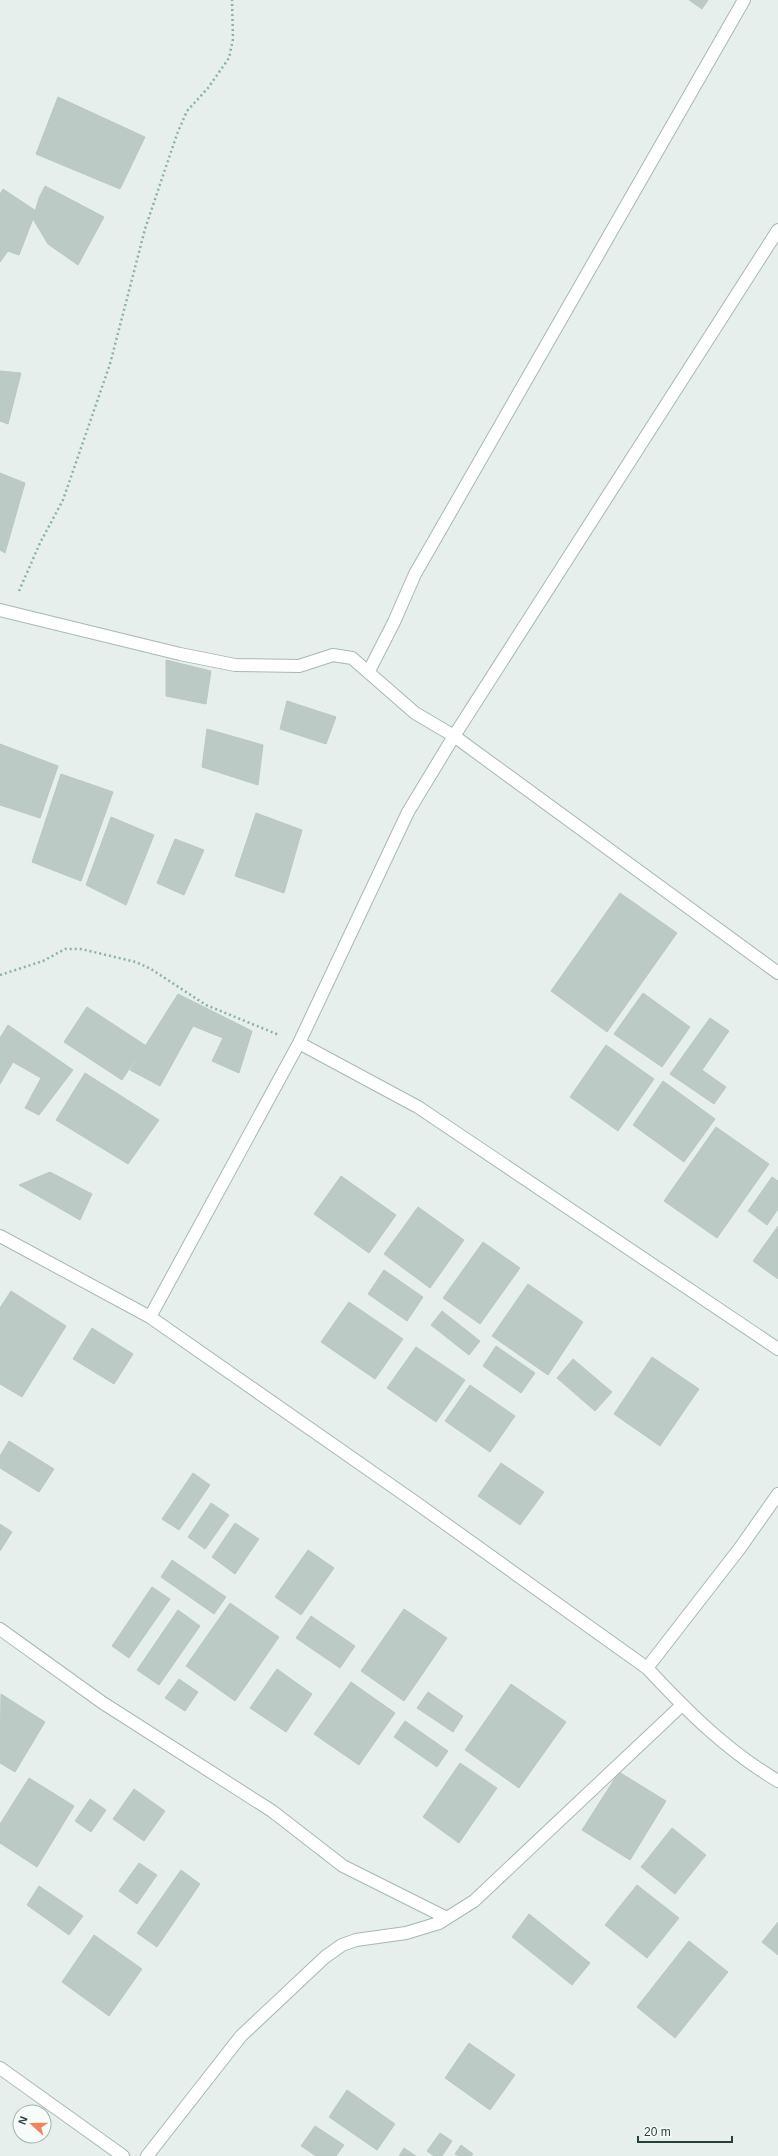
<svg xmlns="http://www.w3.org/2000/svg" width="778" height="2156" font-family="Arial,sans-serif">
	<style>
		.building { fill: #bbcac4; stroke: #b8c9c2 }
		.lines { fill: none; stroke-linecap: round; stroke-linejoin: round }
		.minor-casing { stroke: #a8b8b2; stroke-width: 14 }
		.path { stroke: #86b3a5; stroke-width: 2.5; stroke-dasharray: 2 3; stroke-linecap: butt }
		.minor { stroke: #fff; stroke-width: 12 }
	</style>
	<rect width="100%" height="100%" fill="#e6efeb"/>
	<!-- building -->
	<path class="building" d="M689 0H708L702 9Z
		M58 97 145 137 120 189 36 154Z
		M45 186 104 217 78 265 48 244 33 219 39 198Z
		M3 189 36 211 19 255 8 251 0 262V194Z
		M0 371 21 373 8 424 0 421Z
		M0 473 25 483 5 553 0 550Z
		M166 660 211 671 206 704 166 696Z
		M287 701 336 717 326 744 280 729Z
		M207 729 263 745 258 785 202 767Z
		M0 744 58 766 40 818 0 805Z
		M61 774 113 792 81 881 32 862Z
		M256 813 302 830 284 893 235 876Z
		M111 817 154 835 126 905 86 885Z
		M175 839 204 850 184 895 157 883Z
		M620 893 677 933 607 1032 551 991Z
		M643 993 690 1027 662 1067 614 1034Z
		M178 994 252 1031 239 1073 212 1061 223 1038 193 1026 160 1086 130 1070Z
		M87 1007 145 1045 122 1080 64 1042Z
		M710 1018 729 1031 702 1070 726 1087 714 1104 670 1074Z
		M8 1025 73 1070 39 1115 25 1108 41 1078 13 1062 0 1084V1038Z
		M606 1045 654 1079 618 1131 570 1097Z
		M85 1073 159 1120 128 1164 56 1120Z
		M663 1081 715 1119 684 1162 633 1125Z
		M716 1127 769 1164 717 1238 664 1201Z
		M50 1172 92 1194 80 1220 19 1185Z
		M341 1176 396 1215 369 1253 314 1214Z
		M772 1177 778 1181V1209L767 1225 748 1211Z
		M418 1207 464 1240 430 1288 384 1254Z
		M778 1226V1279L753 1261Z
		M483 1242 520 1268 480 1324 443 1298Z
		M384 1270 423 1297 407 1321 368 1294Z
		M528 1284 583 1322 548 1375 492 1336Z
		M11 1291 66 1326 22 1397 0 1384V1308Z
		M349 1302 403 1339 375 1379 321 1342Z
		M442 1311 480 1341 469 1355 431 1325Z
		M92 1328 133 1354 114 1384 73 1359Z
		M496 1346 535 1373 521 1393 483 1366Z
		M416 1347 465 1380 436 1422 387 1388Z
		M652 1357 699 1389 660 1446 614 1414Z
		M573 1359 612 1392 595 1411 557 1378Z
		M470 1385 515 1416 490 1452 445 1421Z
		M9 1441 54 1469 39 1492 0 1468V1456Z
		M501 1463 544 1492 520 1525 478 1496Z
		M193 1473 210 1485 179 1530 162 1519Z
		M211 1503 229 1515 205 1549 188 1537Z
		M235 1523 259 1539 235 1574 212 1557Z
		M0 1524 12 1532 0 1551Z
		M308 1550 334 1568 301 1615 275 1597Z
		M172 1560 226 1597 214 1614 161 1577Z
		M152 1587 170 1599 129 1658 112 1646Z
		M230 1603 279 1637 235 1701 186 1666Z
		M404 1609 447 1638 404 1701 361 1671Z
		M178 1610 200 1626 159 1685 137 1670Z
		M311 1616 355 1646 340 1668 296 1638Z
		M277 1669 312 1694 286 1732 250 1708Z
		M179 1679 198 1692 185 1711 165 1698Z
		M351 1682 395 1713 359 1765 314 1734Z
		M511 1684 566 1722 519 1788 465 1750Z
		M428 1692 463 1716 453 1732 417 1708Z
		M1 1694 45 1722 15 1772 0 1763Z
		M405 1721 448 1751 437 1767 394 1737Z
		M460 1763 497 1788 459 1843 423 1817Z
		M619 1772 666 1801 630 1860 582 1830Z
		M29 1778 74 1806 37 1867 0 1843V1824Z
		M134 1789 165 1811 144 1841 113 1819Z
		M90 1799 106 1810 91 1832 75 1821Z
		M672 1828 706 1855 675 1894 641 1867Z
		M139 1863 157 1875 137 1904 119 1891Z
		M181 1870 200 1884 157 1947 137 1933Z
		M637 1885 679 1918 647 1958 605 1925Z
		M39 1886 83 1916 69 1935 27 1905Z
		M529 1914 590 1963 572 1985 512 1937Z
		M778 1922V1955L762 1942Z
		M94 1935 142 1969 109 2016 62 1982Z
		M689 1941 728 1972 675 2038 637 2007Z
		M469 2043 515 2075 490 2110 445 2078Z
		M347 2090 395 2124 377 2150 329 2117Z
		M315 2126 344 2145 336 2156H316L301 2146Z
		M440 2133 452 2141 442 2156H434L427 2151Z
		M461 2145 473 2154 471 2156H459L455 2154Z
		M404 2148 416 2156H399Z"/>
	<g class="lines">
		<!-- minor casing -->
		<g class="minor-casing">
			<path id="minor" d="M0 610 180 654 235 665 299 666 333 655 352 658 415 713 454 736 778 973
				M369 671 394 622 415 574 744 0
				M299 1043 418 1107 778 1349
				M0 1236 150 1317 415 1502 647 1668C687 1711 727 1751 778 1781
				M150 1317 299 1043 408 812 454 736 778 230
				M0 1629 103 1703 272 1811 343 1866 447 1918
				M647 1668 740 1548 778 1494
				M0 2068 123 2156
				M147 2156 241 2036 325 1957 342 1945 356 1940 406 1933 439 1923 474 1901 682 1705"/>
		</g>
		<!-- path -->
		<path class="path" d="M19 591 40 543 63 500 110 364 145 229 177 134 187 111 208 88 229 58 233 39 232 0
			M0 975 43 961 65 949H81L136 962 151 969 206 1005 279 1035"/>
		<!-- minor -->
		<use href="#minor" class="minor"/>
	</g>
	<!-- north arrow -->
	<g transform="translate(32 2124) rotate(291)"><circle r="19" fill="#f7fbf9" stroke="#a3b1ad"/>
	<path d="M0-3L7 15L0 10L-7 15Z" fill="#f4845f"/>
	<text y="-6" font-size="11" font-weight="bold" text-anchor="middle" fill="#24423a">N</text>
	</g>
	<!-- scale -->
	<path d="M638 2136v6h94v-6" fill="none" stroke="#24423a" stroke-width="2"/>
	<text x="644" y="2136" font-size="12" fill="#24423a" stroke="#f7fbf9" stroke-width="3" paint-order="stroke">20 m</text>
</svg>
